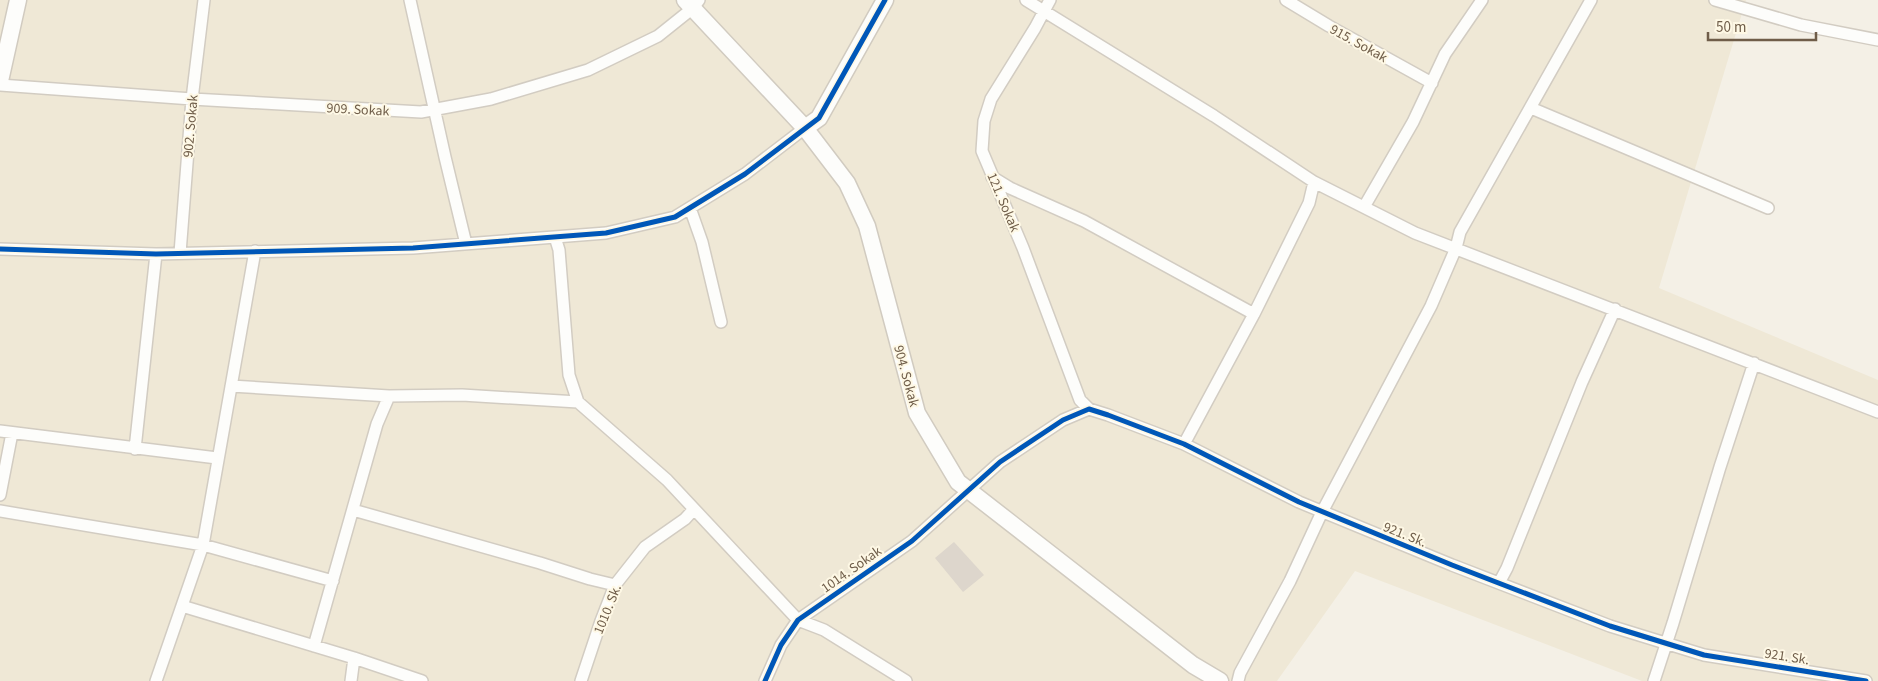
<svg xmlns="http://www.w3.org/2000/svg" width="1878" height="681" font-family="'Source Sans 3',sans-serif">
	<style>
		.residential { fill: #efe8d6 }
		.building { fill: #ddd6cc }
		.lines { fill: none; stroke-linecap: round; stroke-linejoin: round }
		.street-casing { stroke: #d2ccc2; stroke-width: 14 }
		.secondary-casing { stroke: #d1cbc0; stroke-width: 19 }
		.street { stroke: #fdfdfb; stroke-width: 11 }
		.secondary { stroke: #fdfdfb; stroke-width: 16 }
		.cycleway-casing { stroke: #fef8e5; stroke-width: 8 }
		.cycleway { stroke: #0057b8; stroke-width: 5 }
		.labels { text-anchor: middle; stroke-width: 4; stroke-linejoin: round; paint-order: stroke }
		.street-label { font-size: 14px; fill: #6f5d49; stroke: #fef8e5 }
	</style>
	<rect width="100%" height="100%" fill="#f4f0e6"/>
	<!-- residential -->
	<path class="residential" d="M0 0H1746L1659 288 1878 380V681H1642L1355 571 1277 681H0Z"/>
	<!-- building -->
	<path class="building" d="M954 542 984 575 963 592 935 558Z"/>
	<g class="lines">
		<!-- street casing -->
		<g class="street-casing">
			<path id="street" d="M410 0 445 157 466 244
				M1026 0 1214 116 1314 182 1415 233 1878 412
				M1050 0 1035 28 991 99 984 121 982 151 1023 248 1080 400 1089 409
				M1286 0 1329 26 1432 83
				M1715 0 1801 25 1878 40
				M0 85 192 99 421 112 491 99 588 70 658 36 693 8 699 0
				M1531 108 1768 208
				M992 177 1010 188 1084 221 1254 314
				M1364 207 1413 122 1445 54 1482 0
				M690 208 702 242 721 322
				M555 237 559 250 569 375 578 402 667 480 798 620 824 630 906 681
				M0 249 156 254 413 248 606 233 675 217 745 174 805 128
				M180 253 192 99 204 0
				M231 386 389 396
				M0 431 217 458
				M1184 444 1254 314 1309 203 1314 182
				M135 449 156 254
				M0 495 12 433
				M353 510 540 563 590 579 615 585
				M0 511 203 545 333 581
				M1499 583 1507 568 1582 382 1615 309
				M182 606 354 658 422 681
				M314 646 377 424 389 396 462 395 578 402
				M156 681 203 545 255 251
				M351 681 354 658
				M581 681 601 621 615 585 645 547 685 519 694 509
				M765 681 781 645 798 620 912 541 1000 462 1063 420 1089 409 1108 415 1184 444 1299 502 1452 565 1610 626 1704 655 1866 681
				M1238 681 1240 673 1290 581 1322 512 1431 306 1456 248 1460 232 1591 0
				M1654 681 1673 623 1720 467 1754 363"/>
		</g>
		<!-- secondary casing -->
		<g class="secondary-casing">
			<path id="secondary" d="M685 0 805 128 847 183 867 226 917 413 958 482 1193 665 1220 681
				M0 81 18 0
				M805 128 819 118 885 0"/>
		</g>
		<!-- street -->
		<use href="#street" class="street"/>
		<!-- secondary -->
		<use href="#secondary" class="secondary"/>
		<!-- cycleway casing -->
		<g class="cycleway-casing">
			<path id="cycleway" d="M0 249 156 254 413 248 606 233 675 217 745 174 819 118 885 0
				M765 681 781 645 798 620 912 541 1000 462 1063 420 1089 409 1108 415 1184 444 1299 502 1452 565 1610 626 1704 655 1866 681"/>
		</g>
		<!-- cycleway -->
		<use href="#cycleway" class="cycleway"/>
	</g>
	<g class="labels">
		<!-- street labels -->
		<g class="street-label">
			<text transform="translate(1359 43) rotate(29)" y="5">915. Sokak</text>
			<text transform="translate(358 109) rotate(3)" y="5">909. Sokak</text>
			<text transform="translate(190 126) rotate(-85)" y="5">902. Sokak</text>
			<text transform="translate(1004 202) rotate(67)" y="5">121. Sokak</text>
			<text transform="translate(907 376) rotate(75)" y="5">904. Sokak</text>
			<text transform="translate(1405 534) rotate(22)" y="5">921. Sk.</text>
			<text transform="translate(851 569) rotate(-35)" y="5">1014. Sokak</text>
			<text transform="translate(607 609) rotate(-68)" y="5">1010. Sk.</text>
			<text transform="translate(1787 656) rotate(9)" y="5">921. Sk.</text>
		</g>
	</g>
	<!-- scale -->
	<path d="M1708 32v8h108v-8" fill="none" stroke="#6f5d49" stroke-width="2.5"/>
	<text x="1716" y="32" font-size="15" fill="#6f5d49" stroke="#fef8e5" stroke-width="4" paint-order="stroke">50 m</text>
</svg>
